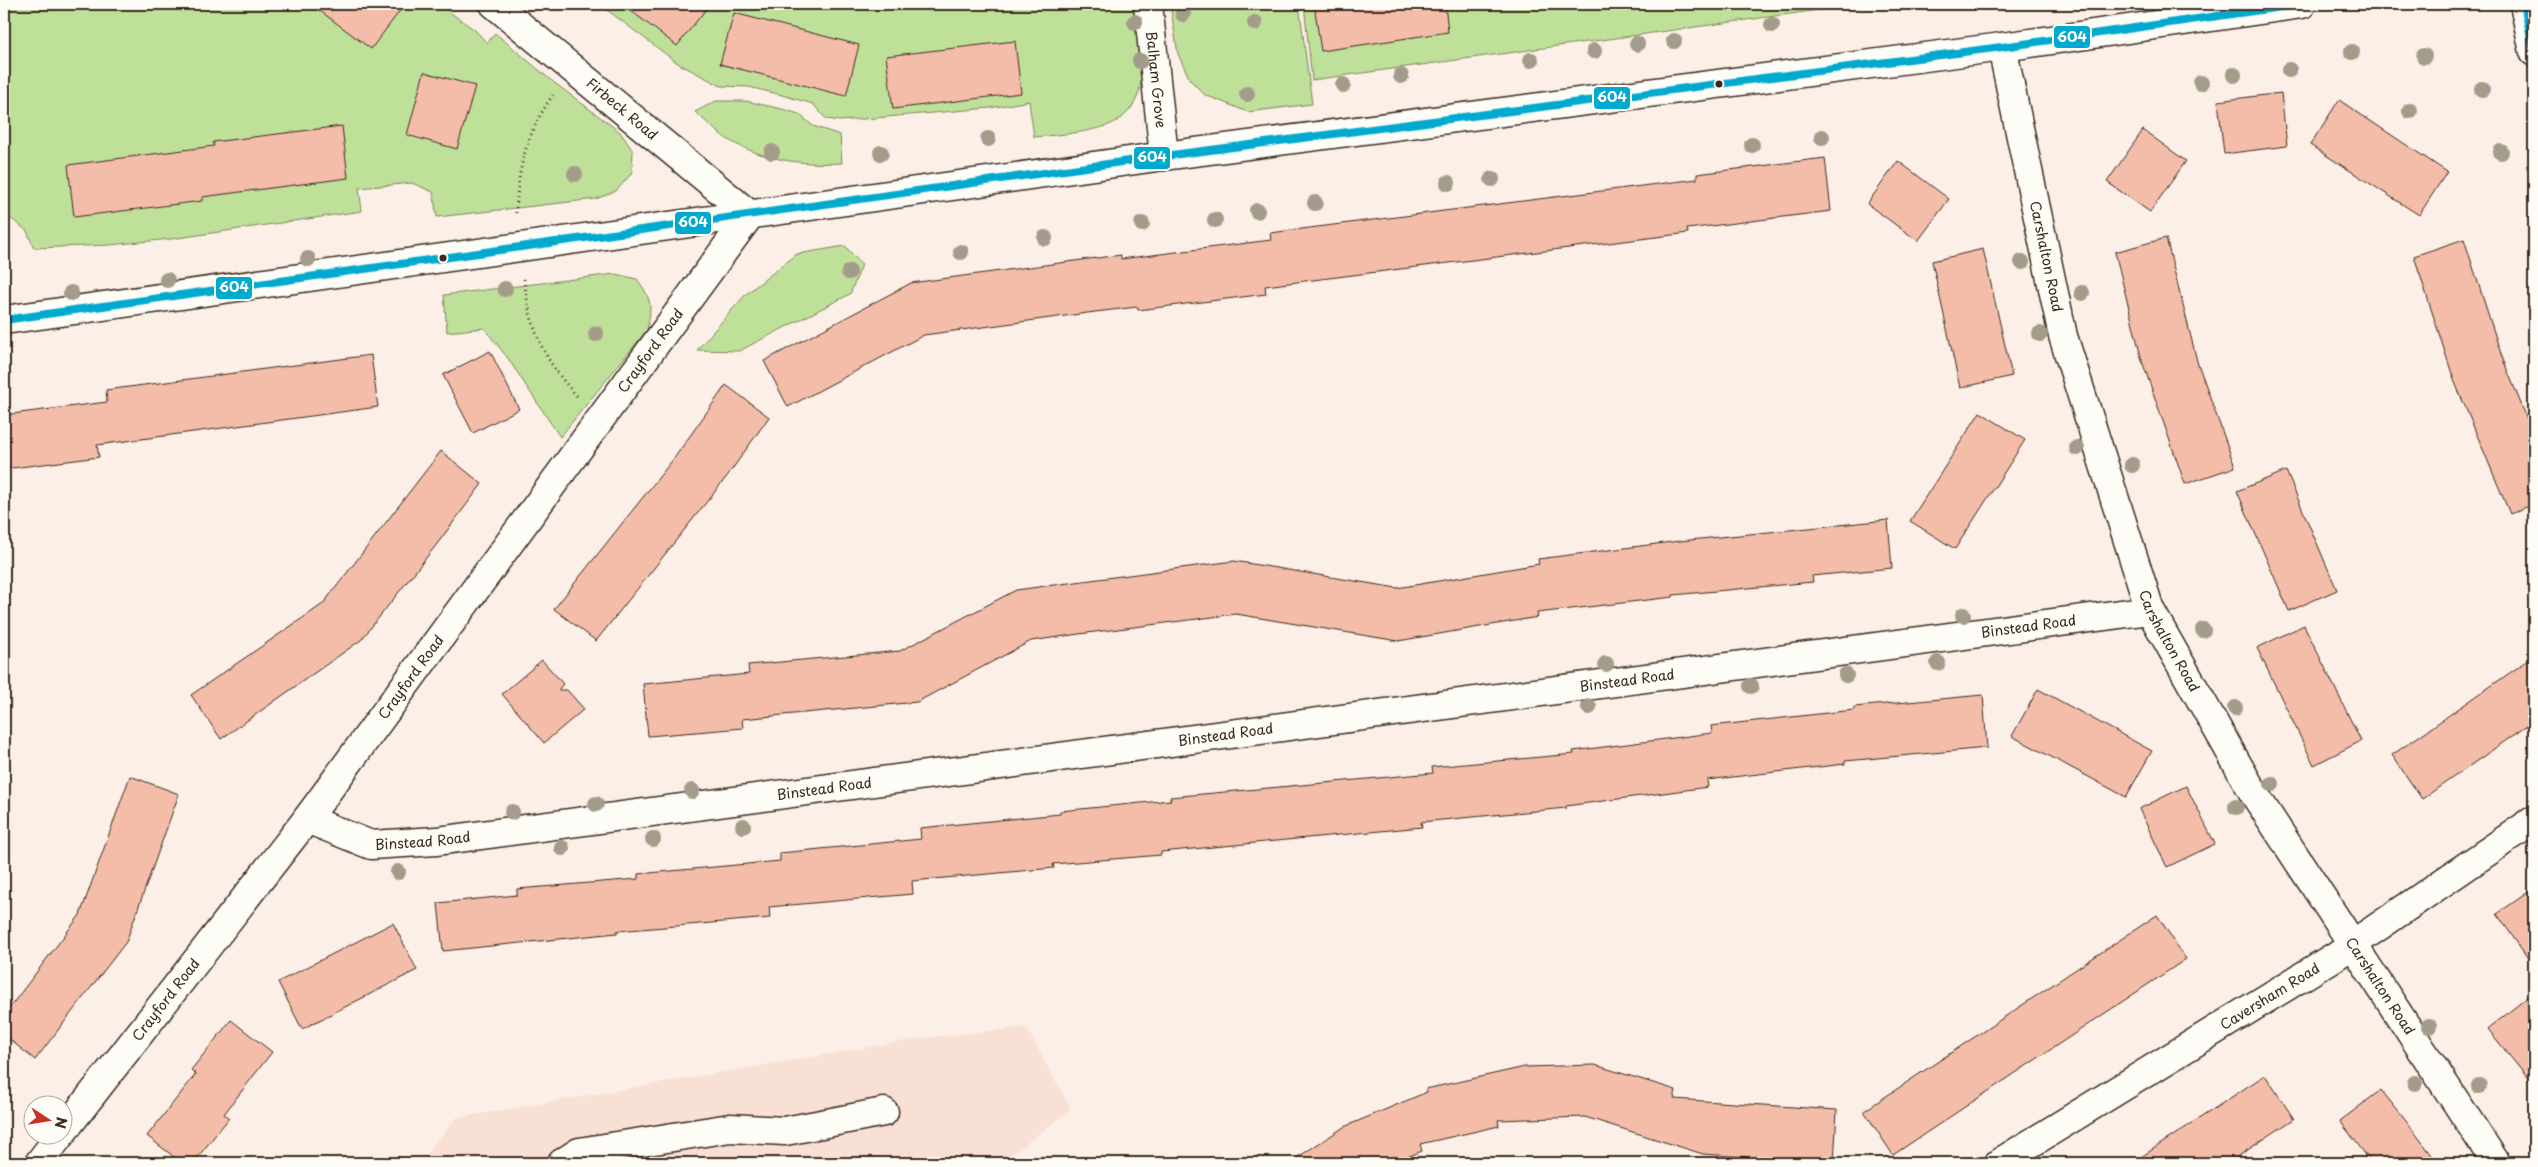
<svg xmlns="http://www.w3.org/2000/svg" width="2538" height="1167" font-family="'Playpen Sans',sans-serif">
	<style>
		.built { fill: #f9e0d4 }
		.green { fill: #bfe099; stroke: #7d855c }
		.building { fill: #f4bda9; stroke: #3b2a1e }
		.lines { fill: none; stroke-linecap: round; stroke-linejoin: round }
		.minor-casing { stroke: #3b2a1e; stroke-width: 31 }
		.path { stroke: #3b2a1e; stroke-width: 3; stroke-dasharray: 1 4; stroke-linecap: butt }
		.minor { stroke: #fdfcf7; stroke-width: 28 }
		.bus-1-casing { stroke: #fdfcf7; stroke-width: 11 }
		.bus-1 { stroke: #00a9ce; stroke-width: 8 }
		.tree { fill: #a49c8a }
		.bus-dot { fill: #3b2a1e; stroke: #fdfcf7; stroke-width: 2 }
		.labels { text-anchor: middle; stroke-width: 4.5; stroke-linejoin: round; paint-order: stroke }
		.street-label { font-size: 14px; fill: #3b2a1e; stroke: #fdfcf7 }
		.line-badge { stroke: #fdfcf7; stroke-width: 2 }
		.badge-label { font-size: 14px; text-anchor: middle; font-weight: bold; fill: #fff }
	</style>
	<rect width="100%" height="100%" fill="#fbefe7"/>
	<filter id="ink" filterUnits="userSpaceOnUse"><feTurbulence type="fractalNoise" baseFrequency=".02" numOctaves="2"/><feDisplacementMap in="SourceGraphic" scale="10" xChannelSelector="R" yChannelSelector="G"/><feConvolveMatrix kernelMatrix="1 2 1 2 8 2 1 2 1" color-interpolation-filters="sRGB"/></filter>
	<g filter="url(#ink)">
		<!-- built -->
		<path class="built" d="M1026 1027 1071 1109 1001 1163H419L456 1118 923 1038Z"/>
		<!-- green -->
		<path class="green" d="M4 4H438L475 30 487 43 495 33 552 81 620 132 633 151 632 173 616 191 596 199 437 217 433 192 412 183 359 188 362 211 171 239 109 245 34 248 27 231 4 213Z
			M599 4H1135C1142 50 1159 116 1095 129 1075 134 1054 135 1034 137L1029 101 990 108 840 121 826 119 813 104 782 95 749 87 721 86 679 64Z
			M1170 4H1299L1312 104 1248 112 1205 95 1190 80 1178 54Z
			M1304 4H1824L1826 9 1312 80Z
			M716 101H746L782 109 799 114 813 126 840 135 842 163C805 165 768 161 734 143 720 136 707 122 695 112Z
			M845 246 862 265 850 294 739 351 697 350 746 294 797 254Z
			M615 274 637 279C652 299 652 306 647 330L560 437 507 357 484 328 447 332 444 295Z"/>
		<!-- building -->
		<path class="building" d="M311 4H405L371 49Z
			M622 4H710L677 46Z
			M1314 4H1445L1448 32 1321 51Z
			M734 13 859 45 846 96 720 64Z
			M1015 41 1021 93 893 109 886 56Z
			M424 72 475 86 457 149 407 135Z
			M2281 93 2287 146 2224 154 2218 101Z
			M2339 100 2447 172 2419 215 2310 145Z
			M342 126 348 178 202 197V201L74 217 68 165 214 146 213 142Z
			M2143 130 2186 161 2150 212 2107 182Z
			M1825 158 1831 211 1687 229 1688 233 1265 286 1266 294 1138 310 1137 307 1095 312 924 335 788 407 764 361 911 283 1089 259 1121 255V259L1271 240 1270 233 1697 179V174Z
			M1898 161 1949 199 1918 241 1867 204Z
			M2166 238 2197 361 2235 467 2185 484 2142 361 2115 252Z
			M2464 239 2502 357 2534 436V504L2510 514 2454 380 2414 256Z
			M1983 249 2012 376 1960 388 1932 261Z
			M490 351 519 409 473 433 443 375Z
			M371 355 378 407 97 445 99 457 4 469V415L107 402 106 390Z
			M726 385 769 417 728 475 596 641 554 609 675 457Z
			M1980 412 2025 440 1955 549 1910 521Z
			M441 451 482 484 437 544 361 640 221 739 191 695 323 604Z
			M2286 471 2337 590 2289 611 2237 491Z
			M1888 520 1892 568 1812 576 1813 582 1673 595V597L1537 613 1538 617 1398 641 1236 614 1079 634 1031 641 917 702 742 719 743 728 648 736 643 684 749 674 748 665 900 651 1016 590 1234 561 1397 588 1539 564 1538 559 1680 541Z
			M2304 625 2361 741 2314 765 2257 648Z
			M2534 656V721L2422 799 2392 755Z
			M542 660 563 684 558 690H567L584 709 544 743 502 694Z
			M2038 689 2152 751 2126 797 2012 736Z
			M1983 695 1987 748 1845 761V764L1707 780 1708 787 1566 806V808L1421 822 1422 827 1161 852V855L1053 864 1054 868 912 881 913 894 769 907 770 918 617 931V933L443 951 438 903 517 895V889L638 879V874L780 861V853L921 839 920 828 1060 814V811L1171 800 1170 797 1433 773 1432 767 1574 754 1573 751 1712 733 1711 726 1854 710V707Z
			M130 776 179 794 126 942 35 1060 4 1035V1015L80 915Z
			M2186 786 2215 844 2167 867 2139 809Z
			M2534 888V967L2497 914Z
			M2157 915 2186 959 1893 1155 1864 1111Z
			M393 923 417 970 302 1029 278 982Z
			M2534 992V1086L2488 1029Z
			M231 1020 272 1052 224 1114 229 1118 193 1163H182L147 1136 196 1074 191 1070Z
			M1595 1065 1676 1090 1674 1099 1837 1110 1834 1163 1703 1154 1585 1117 1498 1120 1499 1126 1420 1144 1422 1151 1392 1163H1289L1344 1127 1427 1092 1426 1089 1525 1067Z
			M2265 1075 2294 1119 2228 1163H2132Z
			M2381 1090 2402 1116 2438 1163H2372L2340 1121Z"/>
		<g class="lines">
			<!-- minor casing -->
			<g class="minor-casing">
				<g id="minor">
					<path id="s1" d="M1148 4 1164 156"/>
					<path d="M2524 4 2534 52"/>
					<path id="s2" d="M2002 47 2063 336 2150 610 2253 792 2496 1163"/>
					<path d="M4 320 1164 156 2002 47 2302 4"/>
					<path id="s3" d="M307 819 371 845 437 841 2150 610"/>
					<path id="s4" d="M62 1133 307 819 750 215 494 4"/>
					<path d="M39 1163 61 1134"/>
					<path d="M562 1163 579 1152 730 1128 785 1131 884 1112"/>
					<path id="s5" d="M1999 1163 2334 957 2534 820"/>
				</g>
			</g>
			<!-- path -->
			<path class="path" d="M516 213C518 167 526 134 553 95
				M524 279C530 328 543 360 577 396"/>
			<!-- minor -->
			<use href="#minor" class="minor"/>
			<!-- bus-1 casing -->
			<g class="bus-1-casing">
				<path id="bus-1" d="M2524 4 2534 52
					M4 320 1164 156 2002 47 2302 4"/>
			</g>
			<!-- bus-1 -->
			<use href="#bus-1" class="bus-1"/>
		</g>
		<!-- trees -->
		<g class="tree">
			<circle cx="1183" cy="14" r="8"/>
			<circle cx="1135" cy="22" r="8"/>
			<circle cx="1255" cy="23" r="8"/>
			<circle cx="1772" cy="25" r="8"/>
			<circle cx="1674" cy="41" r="8"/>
			<circle cx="1637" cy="44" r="8"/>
			<circle cx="1594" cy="51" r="8"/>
			<circle cx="2352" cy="52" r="8"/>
			<circle cx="2424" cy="56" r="8"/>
			<circle cx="1531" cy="60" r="8"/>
			<circle cx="1140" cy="61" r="8"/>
			<circle cx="2289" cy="70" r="8"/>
			<circle cx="2234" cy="75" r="8"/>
			<circle cx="1401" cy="76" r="8"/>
			<circle cx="2201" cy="83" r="8"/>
			<circle cx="1343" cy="85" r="8"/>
			<circle cx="2482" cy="89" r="8"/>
			<circle cx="1247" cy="94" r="8"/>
			<circle cx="2410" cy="111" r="8"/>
			<circle cx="1822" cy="137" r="8"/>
			<circle cx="988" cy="139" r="8"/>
			<circle cx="1752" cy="145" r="8"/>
			<circle cx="772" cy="152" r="8"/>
			<circle cx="2501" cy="152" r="8"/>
			<circle cx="881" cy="153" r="8"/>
			<circle cx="575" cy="174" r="8"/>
			<circle cx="1492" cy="179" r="8"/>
			<circle cx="1448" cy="183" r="8"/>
			<circle cx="1315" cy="203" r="8"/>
			<circle cx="1257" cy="211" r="8"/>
			<circle cx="1215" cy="220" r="8"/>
			<circle cx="1142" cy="224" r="8"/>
			<circle cx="1045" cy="238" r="8"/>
			<circle cx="961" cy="252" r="8"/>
			<circle cx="308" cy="259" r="8"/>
			<circle cx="2022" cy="262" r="8"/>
			<circle cx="849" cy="272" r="8"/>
			<circle cx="167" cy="280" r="8"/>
			<circle cx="505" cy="289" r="8"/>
			<circle cx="71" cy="293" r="8"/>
			<circle cx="2082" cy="293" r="8"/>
			<circle cx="596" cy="334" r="8"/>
			<circle cx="2040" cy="334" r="8"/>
			<circle cx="2077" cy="448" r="8"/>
			<circle cx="2132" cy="465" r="8"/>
			<circle cx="1963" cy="615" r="8"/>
			<circle cx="2203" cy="630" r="8"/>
			<circle cx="1938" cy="663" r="8"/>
			<circle cx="1606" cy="664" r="8"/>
			<circle cx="1846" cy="675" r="8"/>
			<circle cx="1751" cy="686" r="8"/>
			<circle cx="1589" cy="707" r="8"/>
			<circle cx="2235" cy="708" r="8"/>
			<circle cx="2272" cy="784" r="8"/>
			<circle cx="692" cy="791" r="8"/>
			<circle cx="596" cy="804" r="8"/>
			<circle cx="2236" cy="807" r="8"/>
			<circle cx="512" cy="812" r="8"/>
			<circle cx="743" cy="826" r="8"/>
			<circle cx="653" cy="839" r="8"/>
			<circle cx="562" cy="848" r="8"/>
			<circle cx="398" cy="872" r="8"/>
			<circle cx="2429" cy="1026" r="8"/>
			<circle cx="2415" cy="1083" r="8"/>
			<circle cx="2479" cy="1086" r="8"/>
		</g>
	</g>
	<!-- markers -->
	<g class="bus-dot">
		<circle cx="1719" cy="84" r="4.5"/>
		<circle cx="443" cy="258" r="4.5"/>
	</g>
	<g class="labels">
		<!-- street labels -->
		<g class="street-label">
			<text dy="5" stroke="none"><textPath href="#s1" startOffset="76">Balham Grove</textPath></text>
			<text transform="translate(622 109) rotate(40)" y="5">Firbeck Road</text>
			<text dy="5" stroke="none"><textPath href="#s2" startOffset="214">Carshalton Road</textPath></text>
			<text dy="5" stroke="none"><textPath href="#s4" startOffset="979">Crayford Road</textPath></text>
			<text dy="5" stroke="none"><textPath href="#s3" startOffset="1741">Binstead Road</textPath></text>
			<text dy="5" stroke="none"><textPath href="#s2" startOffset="619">Carshalton Road</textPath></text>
			<text dy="5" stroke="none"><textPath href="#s4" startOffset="574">Crayford Road</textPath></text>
			<text dy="5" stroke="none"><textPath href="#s3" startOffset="1336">Binstead Road</textPath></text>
			<text dy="5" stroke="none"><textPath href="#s3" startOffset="931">Binstead Road</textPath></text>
			<text dy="5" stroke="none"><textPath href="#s3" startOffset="526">Binstead Road</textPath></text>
			<text dy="5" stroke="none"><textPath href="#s3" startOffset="121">Binstead Road</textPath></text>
			<text dy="5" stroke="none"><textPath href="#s2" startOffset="1024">Carshalton Road</textPath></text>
			<text dy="5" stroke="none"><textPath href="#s5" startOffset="318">Caversham Road</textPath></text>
			<text dy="5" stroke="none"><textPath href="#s4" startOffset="169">Crayford Road</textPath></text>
		</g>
	</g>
	<g class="line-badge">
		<rect x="2053" y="25" width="38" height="24" rx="5" fill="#00a9ce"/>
		<rect x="1593" y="86" width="38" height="24" rx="5" fill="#00a9ce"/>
		<rect x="1133" y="146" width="38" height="24" rx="5" fill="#00a9ce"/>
		<rect x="674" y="211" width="38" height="24" rx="5" fill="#00a9ce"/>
		<rect x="215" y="276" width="38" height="24" rx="5" fill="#00a9ce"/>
	</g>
	<g class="badge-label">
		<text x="2072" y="42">604</text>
		<text x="1612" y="102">604</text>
		<text x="1152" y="162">604</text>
		<text x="693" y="227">604</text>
		<text x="234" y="292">604</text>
	</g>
	<!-- margin -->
	<rect width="2538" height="1167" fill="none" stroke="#fdfcf7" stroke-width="20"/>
	<rect x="10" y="10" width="2518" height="1147" fill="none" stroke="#3b2a1e" stroke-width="2" filter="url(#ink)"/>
	<!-- north arrow -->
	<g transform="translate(48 1120) rotate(102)"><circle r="24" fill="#fdfcf7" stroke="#afa8a0"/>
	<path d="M0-4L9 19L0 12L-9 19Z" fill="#c8321e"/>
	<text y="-8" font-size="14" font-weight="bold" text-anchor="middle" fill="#3b2a1e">N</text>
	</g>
</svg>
